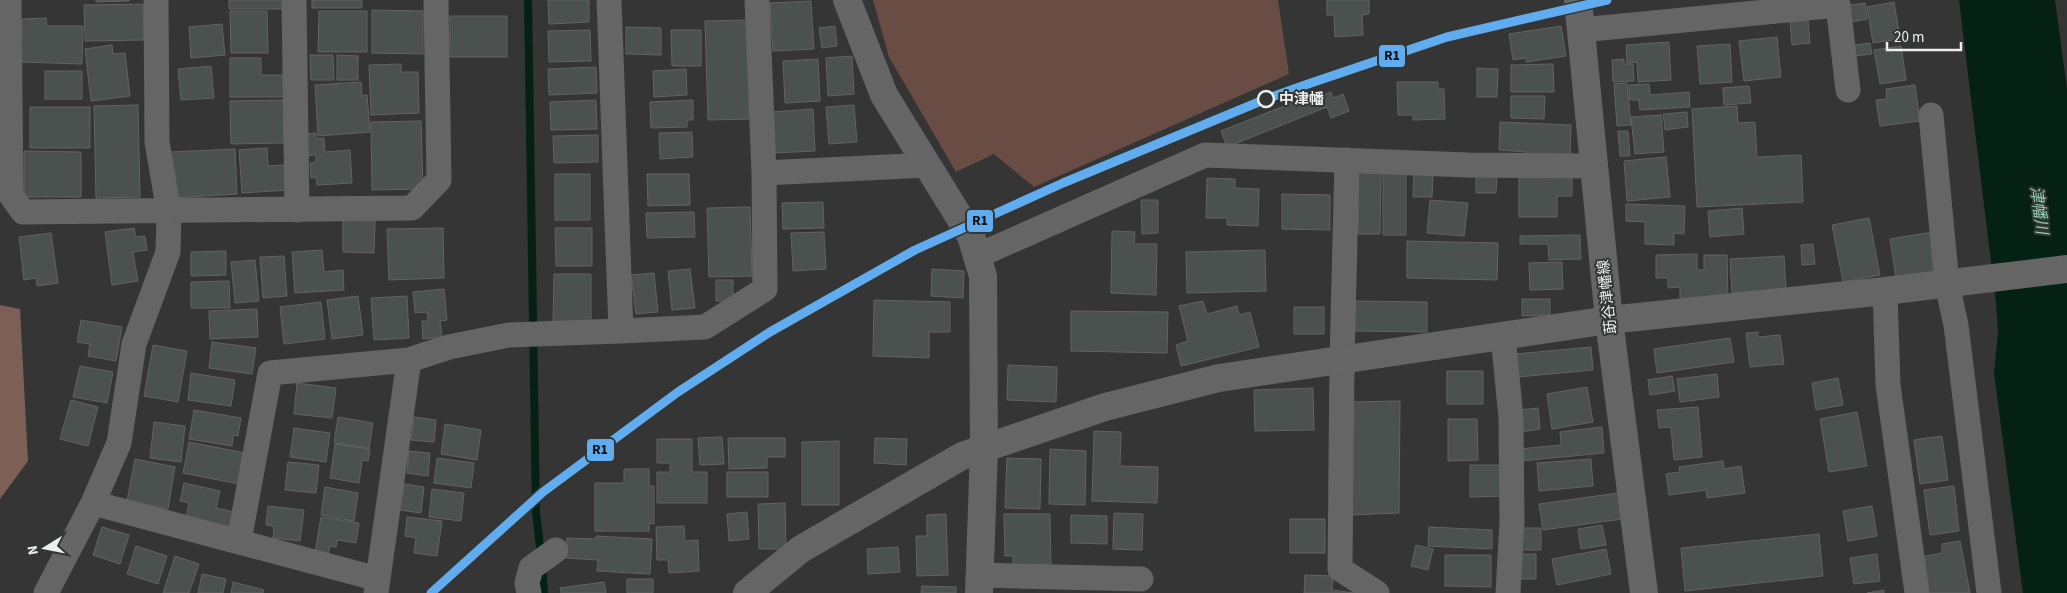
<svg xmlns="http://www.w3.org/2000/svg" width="2067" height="593" font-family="'Source Sans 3','Noto Sans JP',sans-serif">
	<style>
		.green { fill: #694d44 }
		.forest { fill: #7d5f56 }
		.water { fill: #052115 }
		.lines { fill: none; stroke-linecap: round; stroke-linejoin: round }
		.stream { stroke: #052115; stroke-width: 8 }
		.building { fill: #4a514e; stroke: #626362 }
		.street { stroke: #656565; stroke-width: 25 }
		.secondary { stroke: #656565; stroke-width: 28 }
		.rail-1-casing { stroke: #333634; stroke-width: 12 }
		.rail-1 { stroke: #60acee; stroke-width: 9 }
		.stop-dot { fill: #333634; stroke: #edefee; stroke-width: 2.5 }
		.labels { text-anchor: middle; stroke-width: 4; stroke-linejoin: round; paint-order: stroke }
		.stop-label { font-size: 15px; font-weight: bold; fill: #edefee; stroke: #333634; text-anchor: start }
		.street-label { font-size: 15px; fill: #edefee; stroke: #333634 }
		.water-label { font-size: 16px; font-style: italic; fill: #90cfb1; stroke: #333634 }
		.line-badge { stroke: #333634; stroke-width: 2 }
		.pale-badge-label { font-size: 14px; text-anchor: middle; font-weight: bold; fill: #111 }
	</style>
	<rect width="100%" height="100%" fill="#343534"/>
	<!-- green -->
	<path class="green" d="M873 0H1278L1289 74 1034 187 994 154 956 172 889 57Z"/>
	<!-- forest -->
	<path class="forest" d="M0 305 20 309 28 461 0 499Z"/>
	<!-- water -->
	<path class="water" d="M1959 0H2055L2067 89V593H2023L1994 373 1998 332 1996 303Z"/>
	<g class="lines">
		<!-- stream -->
		<path class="stream" d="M528 0 536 512 541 555
			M542 567 544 593"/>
	</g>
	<!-- building -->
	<path class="building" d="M96 0H129V1L96 2Z
		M229 0H284V9H229Z
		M312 0H362V8H312Z
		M548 0H589V22L549 24Z
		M1327 0H1369V14L1362 15 1363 35 1335 37 1334 15H1327Z
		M811 1 814 49 773 51 770 3Z
		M1894 2 1900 39 1873 43 1867 7Z
		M1865 3 1867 19 1851 22 1849 5Z
		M143 4 144 40 85 41 84 5Z
		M372 10 423 11V54L372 53Z
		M230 11H267L268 53H231Z
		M319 11H367V52H318Z
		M450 16H507V57H450Z
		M46 18 47 26H83L82 64 21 62 22 19Z
		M750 20 753 119 708 120 705 21Z
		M1808 20 1810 43 1792 45 1790 22Z
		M222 24 225 55 191 58 189 27Z
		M835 26 837 46 822 48 819 28Z
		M1561 26 1566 56 1526 62V58L1513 60 1509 34Z
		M626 27 661 28V55L626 54Z
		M590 30 591 61 549 62 548 31Z
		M671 30H701V66H672Z
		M1777 37 1781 77 1744 81 1739 41Z
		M1669 42 1671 80 1638 82 1637 62 1627 63 1626 45Z
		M1870 43 1872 54 1855 56 1854 45Z
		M1730 44 1732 82 1700 84 1697 46Z
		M112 45 113 54 125 53 130 96 91 101 85 49Z
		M1901 46 1906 80 1880 84 1874 50Z
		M310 55H333L334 80H311Z
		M337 55 358 56V80H337Z
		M852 56 854 94 828 96 826 58Z
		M230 58H261V75H283L284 97H230Z
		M818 59 820 101 785 103 783 61Z
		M1624 59V64H1633L1634 81 1613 82 1612 60Z
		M401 64V72H418L419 113 371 115 369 65Z
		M1553 64 1554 92H1511V65Z
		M211 66 214 98 181 100 178 69Z
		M596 67 597 93 549 95 548 69Z
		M1477 68 1498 69 1497 97H1477Z
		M686 69 687 95 654 97 653 71Z
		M45 71H82V99H45Z
		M361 82 362 96 367 95 370 132 318 136 315 85Z
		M1397 82H1438V89H1444L1445 119 1413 120V115H1398Z
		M1627 83 1631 125 1617 126 1614 84Z
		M1649 84 1650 95 1689 92 1690 107 1640 110 1639 100H1630L1629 85Z
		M1915 85 1920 121 1880 126 1876 100 1887 99 1886 89Z
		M1749 86 1751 103 1724 105 1723 88Z
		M1331 92 1333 98 1343 94 1349 111 1331 118 1327 107 1227 147 1221 131 1302 99 1304 103Z
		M1511 96H1545L1544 119 1511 118Z
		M283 100 284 143 231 144 230 101Z
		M596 100 597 129 551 130 550 102Z
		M693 100V120H687V127L651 128 650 102Z
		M138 105 140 197 96 198 94 106Z
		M854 105 857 142 829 144 826 107Z
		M1737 106 1738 123 1755 122 1757 157 1801 155 1803 202 1697 207 1692 109Z
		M30 107H90V148H30Z
		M813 109 815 151 773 153 771 112Z
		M1687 112 1688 127 1665 130 1663 114Z
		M1661 115 1664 152 1635 154 1631 117Z
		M421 121 423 189 372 190 371 122Z
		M1500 122 1571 125 1570 160 1526 158V152L1499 150Z
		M1618 131H1628L1630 156H1620Z
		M692 132 693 157 660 159 659 133Z
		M316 133V139L324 138 325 152 350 150 352 183 317 185 316 177 311 178 310 163 316 162V155L305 156 303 134Z
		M598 135V162L554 163 553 136Z
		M267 148 268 166 287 165 289 190 242 193 239 150Z
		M235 149 237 194 173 198 170 152Z
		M24 151 81 152V197H24Z
		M1666 157 1670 197 1627 201 1624 161Z
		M1476 171 1497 172 1496 193H1476Z
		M1358 172H1381L1380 234H1358Z
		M1414 172 1433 173 1432 197H1413Z
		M1383 173H1406V235H1383Z
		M555 174H590V220H555Z
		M647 174H689L690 205 648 206Z
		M1572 176V196H1557V217H1519V177Z
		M1207 178 1235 179V188L1259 189 1258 226 1227 225V218H1206Z
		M1282 194 1330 195V230L1282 229Z
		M1141 200H1158V233L1142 234Z
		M1430 200 1468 203 1464 236 1427 233Z
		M823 202 824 228 783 229 782 203Z
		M1626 204 1685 206 1684 234 1674 233V245L1645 244V222L1626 221Z
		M750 207 752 276 709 277 707 208Z
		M1742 208 1744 234 1710 237 1708 211Z
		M694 212 695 237 647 238 646 213Z
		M1869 218 1880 275 1843 282 1832 225Z
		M343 220 375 221 374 253 343 252Z
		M134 228 136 237 145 236 147 250 133 252 138 281 112 285 105 232Z
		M443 228 444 278 389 280 387 229Z
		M555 228H592V266H556Z
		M1112 231 1135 232 1134 244H1157L1156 295 1111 293Z
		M824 232 826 269 793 271 791 233Z
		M1933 232 1939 271 1896 278 1890 239Z
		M51 233 58 283 37 286 36 278 24 280 19 237Z
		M1580 235 1581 259 1549 260 1548 244H1520V236Z
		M1407 241 1498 243 1497 280 1407 278Z
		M1813 244 1815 264 1802 265 1801 245Z
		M322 250 324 272 343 270 344 290 295 293 292 252Z
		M1265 250 1266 291 1187 293 1186 252Z
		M226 251V275L191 276V252Z
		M1697 254V270H1704V255H1727L1728 302 1680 298V287L1668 288V278H1656V255Z
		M284 256 287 296 263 298 260 257Z
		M1784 256 1786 289 1732 293 1730 259Z
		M255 260 259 301 235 303 231 262Z
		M1562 262 1563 289 1530 290 1529 263Z
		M690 269 695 308 672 310 668 271Z
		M932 269 964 271 963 298 931 296Z
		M654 273 658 312 636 314 631 275Z
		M554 274H591V323H553Z
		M716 280H733V301H716Z
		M229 281 230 308H191V282Z
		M444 289 447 320 440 321 442 337 423 339 422 321H428L427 312 415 313 413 292Z
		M358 296 363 335 332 339 327 300Z
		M407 296 409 338 374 340 371 298Z
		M1522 299H1550V315L1522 316Z
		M874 300 950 302V332H929V358L873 356Z
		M1203 301 1207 314 1237 306 1239 315 1250 312 1259 347 1181 366 1176 345 1188 341 1179 306Z
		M1355 301 1427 302V332L1355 331Z
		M321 302 325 339 284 344 280 307Z
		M1294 307H1324V334H1294Z
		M257 309 258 337 210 339 209 311Z
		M1071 311 1168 312 1167 353 1071 351Z
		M81 320 122 327 116 361 88 356 90 344 77 342Z
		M1758 332V337L1780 335 1784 364 1750 367 1746 333Z
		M1730 338 1734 362 1657 373 1654 349Z
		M212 342 256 348 252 374 209 368Z
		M153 345 187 351 178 402 144 396Z
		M1591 347 1593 370 1518 377 1516 354Z
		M1008 365 1057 367 1056 402 1007 400Z
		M80 366 113 372 107 403 73 397Z
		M1447 371H1483V404H1447Z
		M191 373 235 380 231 406 188 400Z
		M1717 374 1719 397 1680 402 1677 379Z
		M1672 376 1675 391 1650 395 1648 380Z
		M1838 378 1843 405 1816 410 1812 383Z
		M297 383 336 388 332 418 294 414Z
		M1587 387 1593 422 1552 429 1547 394Z
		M1313 388 1314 430 1255 431 1254 390Z
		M71 400 98 407 88 446 60 439Z
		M1400 401 1399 513 1350 515 1349 402Z
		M1698 407 1702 457 1674 460 1671 427 1659 428 1657 410Z
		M1538 408 1540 429 1522 432 1519 410Z
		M194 410 241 418 238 436 233 435 232 446 189 439Z
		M1857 412 1867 466 1829 472 1820 419Z
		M338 417 373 423 369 448 334 443Z
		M414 417 436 420 434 442 411 440Z
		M1448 419H1477L1478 460 1448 461Z
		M154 422 185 426 181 462 150 458Z
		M445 424 481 430 477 460 441 454Z
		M1602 427 1604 453 1520 461 1519 449 1561 445 1560 432Z
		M294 428 330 433 326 462 290 457Z
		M1094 431 1121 432 1120 466 1158 467 1157 503 1092 501Z
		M1942 436 1948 480 1920 484 1914 440Z
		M722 437 724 464 700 465 698 438Z
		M728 438H785V457H767V468L729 469Z
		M875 438 907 439 906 465 874 463Z
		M657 439H692V472H707V503H657V472H670V463H657Z
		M839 441V505H802V442Z
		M189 442 245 453 239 484 183 473Z
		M335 444 370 449 368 461 362 460 359 483 330 478Z
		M1050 449 1086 451 1085 505 1049 504Z
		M409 451 430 453 428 476 407 473Z
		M437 458 474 463 471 488 434 483Z
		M1007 458 1041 459 1040 509 1005 508Z
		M135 459 175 467 168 509 127 501Z
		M1591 459 1593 486 1539 491 1537 463Z
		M1723 461 1724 469 1741 466 1745 493 1707 498 1706 490 1669 495 1666 474 1680 472 1679 467Z
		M288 462 319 465 316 493 285 490Z
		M1470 465H1507V496L1470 497Z
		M624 469H649V486H654V524L649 523V531H595V483H624Z
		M727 472H768V497H727Z
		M184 483 220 491 216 508 234 512 229 533 185 523 189 503 180 501Z
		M404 484 424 487 421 513 400 510Z
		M1954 486 1959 531 1930 535 1924 490Z
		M325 487 358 493 354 521 321 515Z
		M432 489 464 493 461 521 429 517Z
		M1618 493 1622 519 1543 530 1539 504Z
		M785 503 786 549H759L758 504Z
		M268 506 304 510 300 541 273 538 274 526 266 525Z
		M1872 506 1877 536 1848 541 1843 511Z
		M747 512 749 539 729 541 727 514Z
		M1114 513 1143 514 1142 550 1113 549Z
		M946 514 948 575 917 576 916 536H927V515Z
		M1004 514H1050L1051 566H1013V556H1005Z
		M1071 515 1107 516V544L1071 543Z
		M321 517 359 523 356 543 337 540 336 547 330 546 328 555 315 553Z
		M407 517 442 521 437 556 414 553 416 538 405 536Z
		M1290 519H1325V553H1290Z
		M1602 525 1606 545 1581 549 1578 529Z
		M684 526 685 541 698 540 699 571 669 573 668 560H657L656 527Z
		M102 527 129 535 120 564 93 555Z
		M1429 527 1492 530V549L1428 546Z
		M1520 528H1541V550H1519Z
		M1819 534 1823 576 1685 591 1681 548Z
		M596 536 652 539 650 574 597 571 598 560 566 558 567 538 596 539Z
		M1960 541 1970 593H1928L1921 557 1942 553V544Z
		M1416 545 1433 549 1428 570 1411 566Z
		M136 546 167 556 158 584 127 574Z
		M898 547 900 572 868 574 867 549Z
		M1606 549 1611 574 1557 585 1552 559Z
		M1516 554H1536V579H1516Z
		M1877 554 1880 581 1854 584 1850 558Z
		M1445 555H1491V587L1445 586Z
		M175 556 199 564 189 593H163Z
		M202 574 226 579 223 593H198Z
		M1305 575 1333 576 1332 590 1354 593H1304Z
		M627 579H653V593H627Z
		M233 582 264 590 263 593H231Z
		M604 582 606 593H561L560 588Z
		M922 586 956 587V593H921Z
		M1884 590V593H1867Z"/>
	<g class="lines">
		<!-- street -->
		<path class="street" d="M9 0 11 195
			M294 0 297 210
			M609 0 621 331 705 327 765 289 764 173 757 0
			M1581 30 1838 5 1848 90
			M1931 115 1947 284 1956 325 1989 593
			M1347 160 1342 360 1340 569 1377 593
			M764 173 928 165
			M0 180 23 212 412 208 439 180 436 0
			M977 256 1205 155 1468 165 1594 166
			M1885 291 1888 385 1917 593
			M1503 336 1511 418 1512 522 1508 593
			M93 503 378 579
			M239 541 270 373 409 360 449 347 509 335 621 331
			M979 575 1141 579
			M46 593 93 503 119 443 134 344 168 252 169 212 157 142 156 0
			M376 593 409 360
			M529 593 527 583 531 568 556 550"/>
		<!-- secondary -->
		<path class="secondary" d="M847 0 884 95 971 236 983 276 984 449 979 593
			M1578 0 1609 320 1644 593
			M747 593 801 549 962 456 1105 407 1219 378 1609 320 1885 291 2067 269"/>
		<!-- rail-1 casing -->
		<g class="rail-1-casing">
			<path id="rail-1" d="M431 593 543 492 678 392 770 332 915 250 1063 183 1266 99 1305 85 1447 37 1607 0"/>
		</g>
		<!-- rail-1 -->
		<use href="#rail-1" class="rail-1"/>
	</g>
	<!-- markers -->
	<circle class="stop-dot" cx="1266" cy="99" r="8"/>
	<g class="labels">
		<!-- stop labels -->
		<g class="stop-label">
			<text x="1279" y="104">中津幡</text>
		</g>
		<!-- street labels -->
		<g class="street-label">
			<text transform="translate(1607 297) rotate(-96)" y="5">莇谷津幡線</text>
		</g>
		<!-- water labels -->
		<g class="water-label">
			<text transform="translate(2040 210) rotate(83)" y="6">津幡川</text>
		</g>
	</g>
	<g class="line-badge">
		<rect x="1378" y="44" width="28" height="24" rx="5" fill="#60acee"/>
		<rect x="966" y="209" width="28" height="24" rx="5" fill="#60acee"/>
		<rect x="586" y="438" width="29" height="24" rx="5" fill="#60acee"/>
	</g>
	<g class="pale-badge-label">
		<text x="1392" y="60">R1</text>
		<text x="980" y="225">R1</text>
		<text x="600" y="454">R1</text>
	</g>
	<!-- north arrow -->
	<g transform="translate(45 548) rotate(260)" stroke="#333634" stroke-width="4" paint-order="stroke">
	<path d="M0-4L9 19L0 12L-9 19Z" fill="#edefee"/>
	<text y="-8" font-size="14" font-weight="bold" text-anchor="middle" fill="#edefee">N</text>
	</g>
	<!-- scale -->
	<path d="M1887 42v8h74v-8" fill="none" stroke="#edefee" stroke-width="2.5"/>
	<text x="1894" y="42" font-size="15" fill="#edefee" stroke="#333634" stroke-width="4" paint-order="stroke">20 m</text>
</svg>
